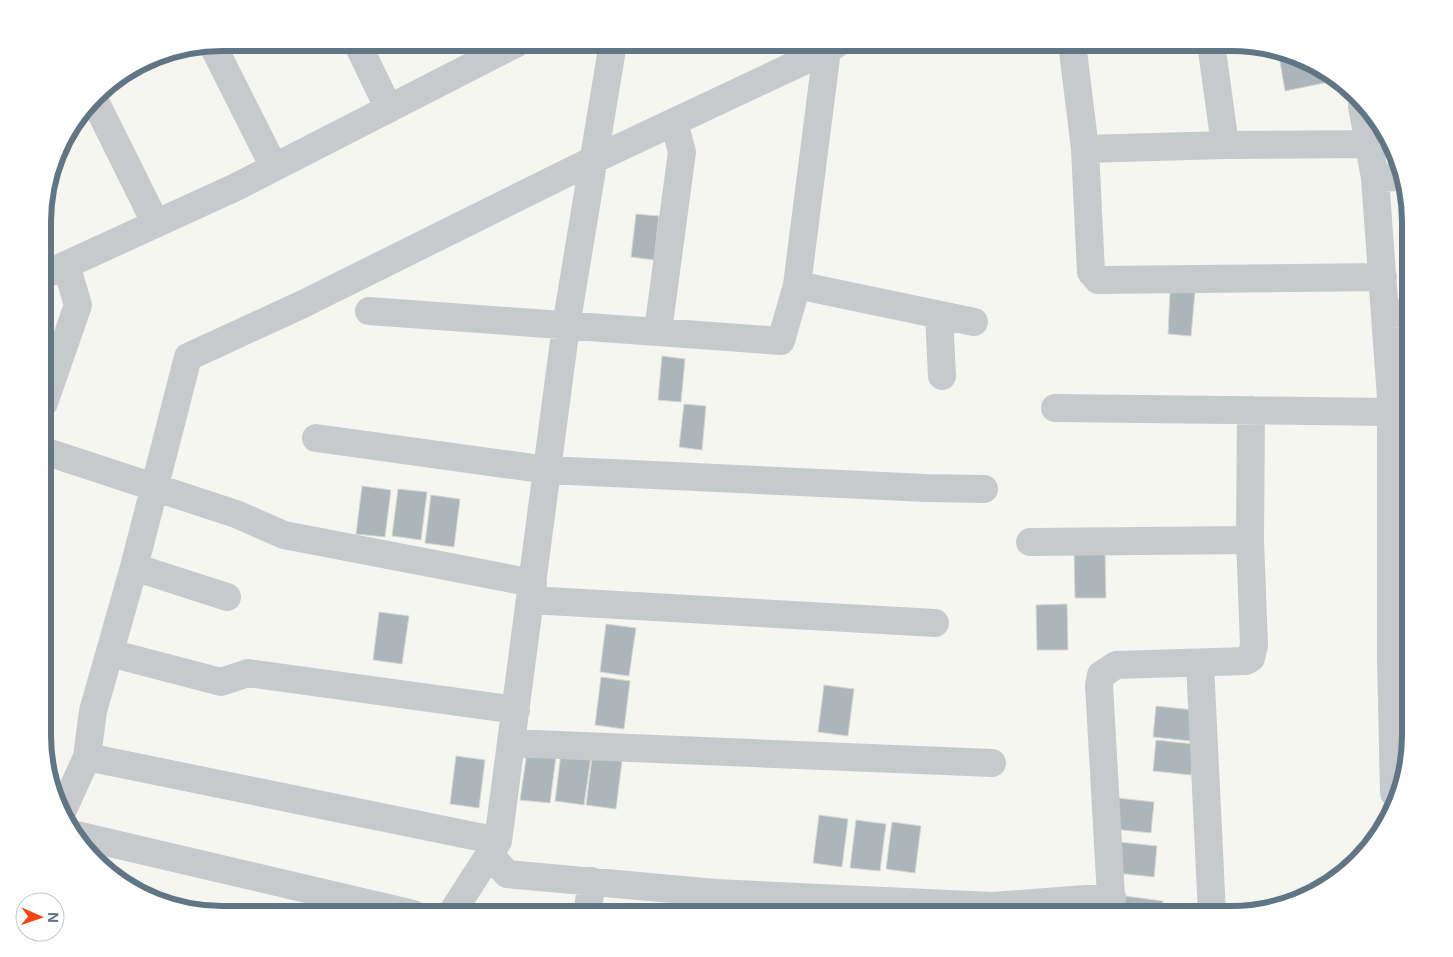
<svg xmlns="http://www.w3.org/2000/svg" width="1453" height="957" font-family="Inter,sans-serif">
	<style>
		.building { fill: #acb6ba; stroke: #d7d7d4 }
		.lines { fill: none; stroke-linecap: round; stroke-linejoin: round }
		.minor { stroke: #c7cacd; stroke-width: 28 }
		.rim { fill: none; stroke: #617685; stroke-width: 6 }
	</style>
	<rect width="100%" height="100%" fill="#f6f6f1"/>
	<!-- building -->
	<path class="building" d="M1292 54 1331 73 1334 81 1285 91 1279 56Z
		M636 214 659 216 654 260 631 257Z
		M1170 291 1195 292 1191 336 1168 334Z
		M662 356 685 359 681 402 658 400Z
		M684 404 706 406 702 450 679 447Z
		M362 486 391 490 385 537 356 534Z
		M398 489 427 492 421 540 392 536Z
		M431 495 460 499 454 547 425 543Z
		M1105 552 1106 598H1075L1074 553Z
		M1067 604 1068 650H1037L1036 605Z
		M379 612 409 616 402 664 373 660Z
		M606 624 636 628 629 676 600 672Z
		M601 677 630 681 624 729 595 725Z
		M824 685 854 689 848 736 818 732Z
		M1156 706 1194 710 1190 741 1153 737Z
		M1156 740 1194 744 1191 775 1153 771Z
		M527 752 556 756 550 803 520 800Z
		M561 753 591 757 584 805 555 801Z
		M456 756 485 760 479 808 450 804Z
		M592 757 622 761 616 809 586 805Z
		M1117 798 1154 802 1151 833 1113 829Z
		M819 815 848 819 842 867 813 863Z
		M856 820 886 824 880 871 850 868Z
		M892 822 921 826 915 873 886 869Z
		M1119 842 1157 846 1154 877 1116 873Z
		M1125 896 1163 901 1161 914H1123Z
		M703 899 741 903 740 914H702Z"/>
	<g class="lines">
		<!-- minor -->
		<path class="minor" d="M357 43 389 109
			M1072 43 1085 149 1225 145
			M1211 43 1225 145 1369 144
			M212 44 274 167
			M94 99 156 224
			M1362 106 1375 178 1391 398V659L1394 793
			M1085 149 1091 272 1098 280 1383 277
			M1375 178 1400 177
			M44 275 236 187 517 43
			M797 285 974 322
			M369 311 781 341 797 285 827 50 838 43
			M1385 314 1410 313
			M939 315 942 376
			M658 331 682 152 674 122
			M44 403 78 305 66 265
			M1055 408 1391 412
			M316 438 548 470 926 488 984 489
			M44 451 236 514 284 535 533 583
			M1030 542 1250 540
			M134 567 227 597
			M530 600 935 623
			M110 653 221 682 248 673 516 710
			M1200 663 1212 914
			M511 743 992 763
			M87 757 498 841
			M62 812 87 757 93 711 134 567 188 357 303 304 593 160 827 50 829 43
			M76 835 413 914
			M490 855 507 874 715 893 992 906 1112 897
			M451 914 498 841 566 326 613 43
			M587 914 592 881
			M1112 914 1099 685 1101 675 1116 665 1246 661 1251 658 1254 645 1250 540 1251 410"/>
	</g>
	<!-- crop -->
	<path d="M0 0H1453V957H0ZM222 51H1231A171 171 0 0 1 1402 222V735A171 171 0 0 1 1231 906H222A171 171 0 0 1 51 735V222A171 171 0 0 1 222 51Z" fill="#fff" fill-rule="evenodd"/>
	<path class="rim" d="M222 51H1231A171 171 0 0 1 1402 222V735A171 171 0 0 1 1231 906H222A171 171 0 0 1 51 735V222A171 171 0 0 1 222 51Z"/>
	<!-- north arrow -->
	<g transform="translate(40 917) rotate(92)"><circle r="24" fill="#ffffff" stroke="#c0c8ce"/>
	<path d="M0-4L9 19L0 12L-9 19Z" fill="#f44613"/>
	<text y="-8" font-size="14" font-weight="bold" text-anchor="middle" fill="#617685">N</text>
	</g>
</svg>
